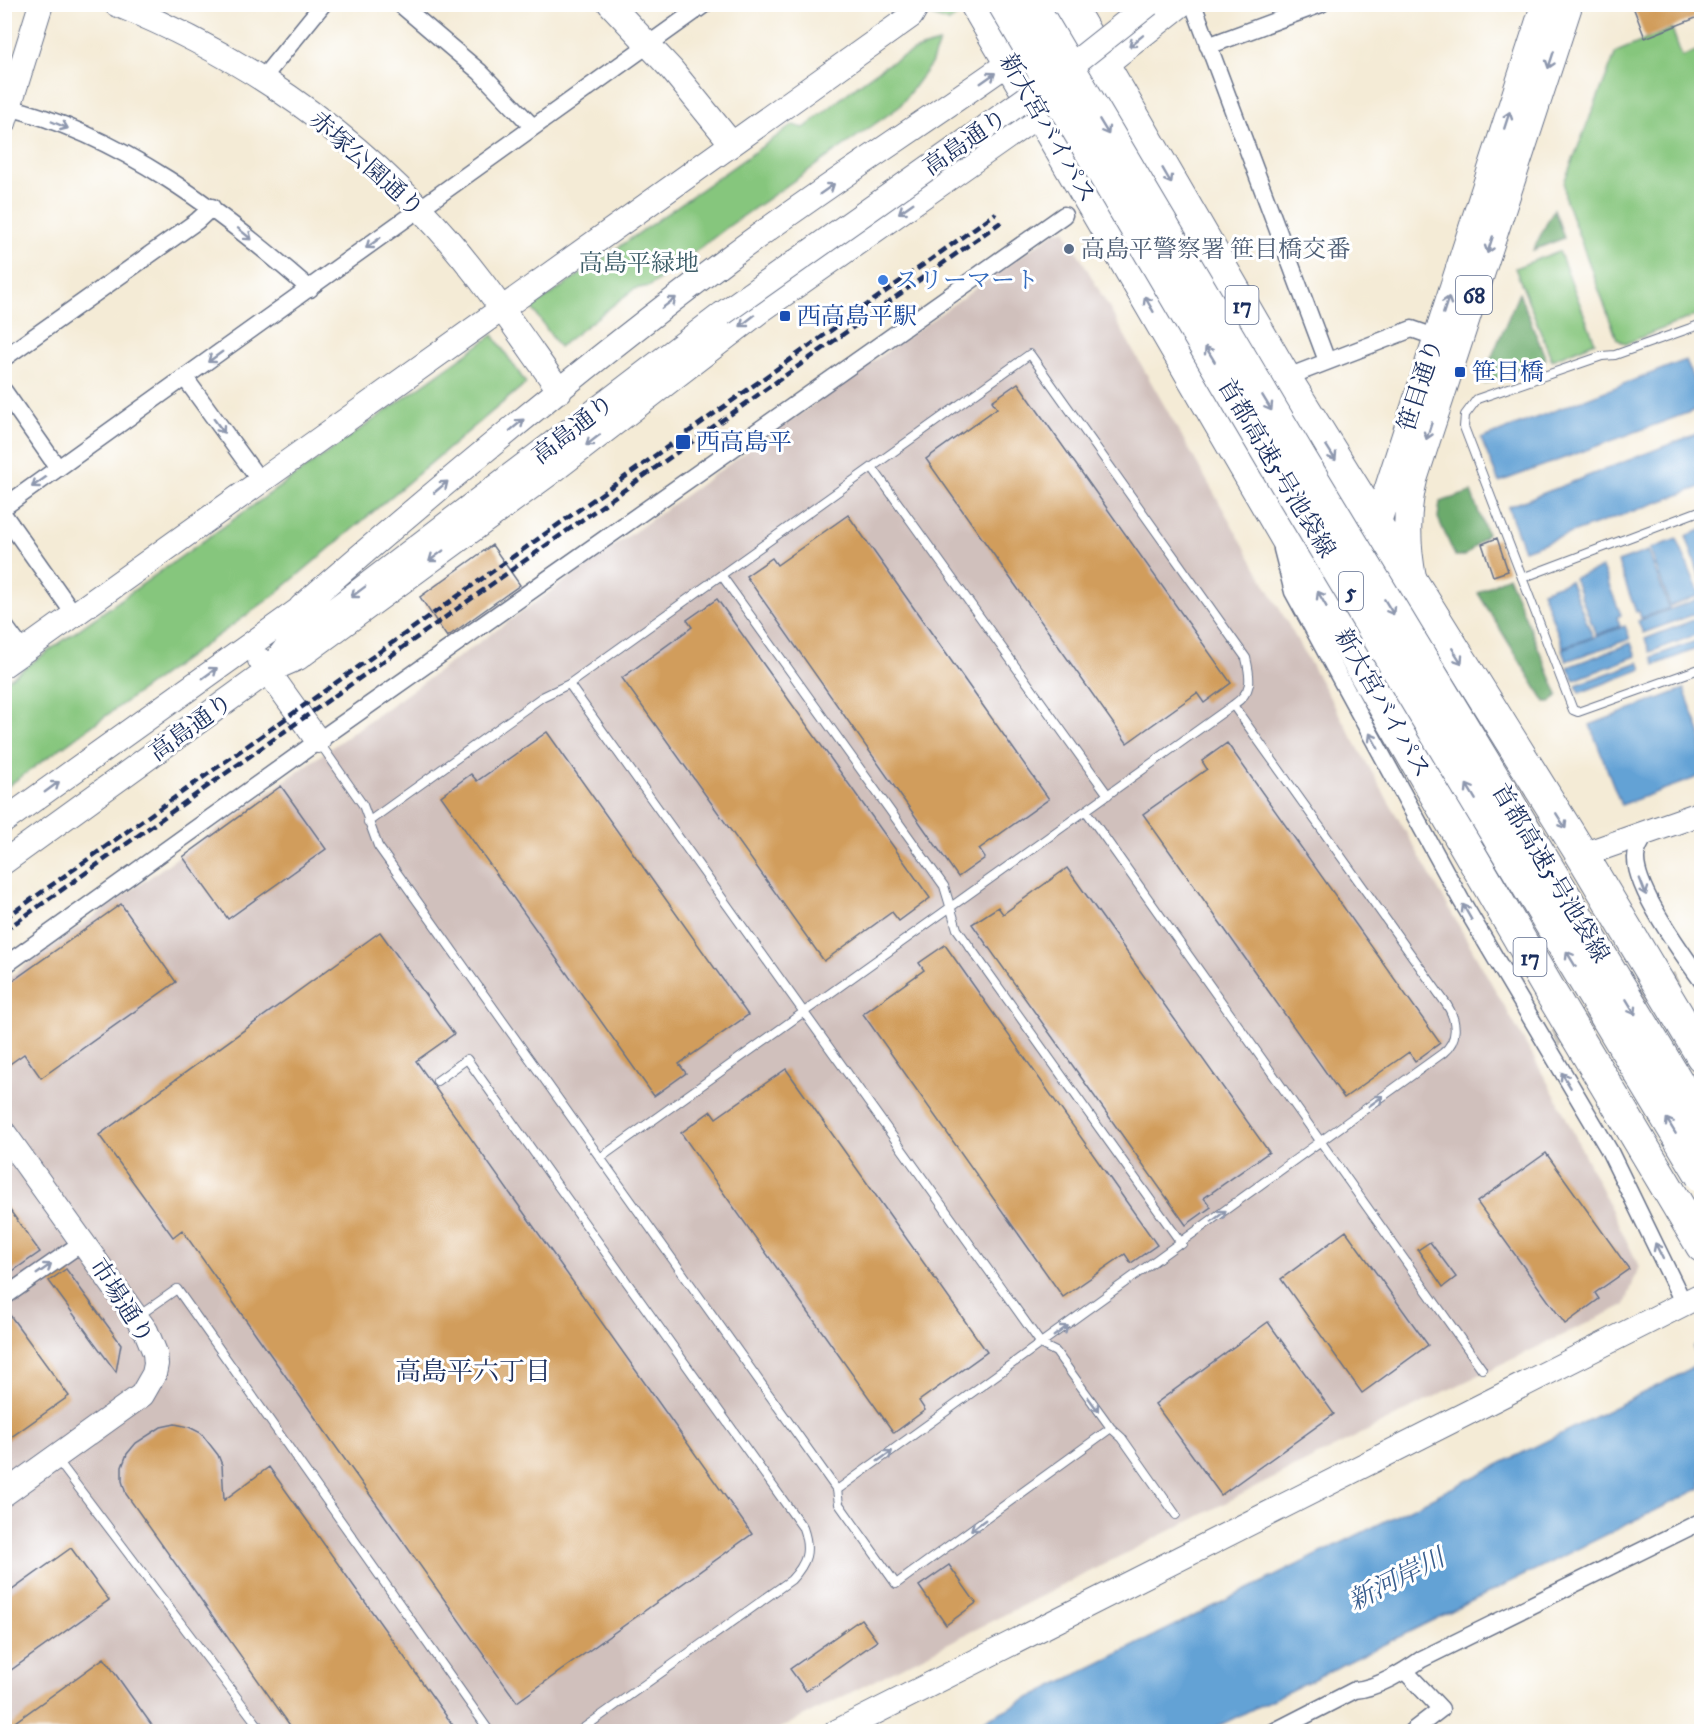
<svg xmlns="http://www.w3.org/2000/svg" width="1706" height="1736" font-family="'IM FELL DW Pica','Noto Serif JP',serif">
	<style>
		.industrial { fill: #d0c0bc }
		.green { fill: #86c67d; stroke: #507a6e; stroke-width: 1.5 }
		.forest { fill: #6cab6c; stroke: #446d65; stroke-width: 1.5 }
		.water { fill: #63a2d5; stroke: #3f689a; stroke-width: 1.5 }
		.building { fill: #d19d5c }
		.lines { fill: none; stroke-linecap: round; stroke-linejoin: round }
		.street-tunnel { stroke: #c9c5be; stroke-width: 16; stroke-dasharray: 16 8; stroke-linecap: butt }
		.lane-casing { stroke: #677188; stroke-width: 10 }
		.street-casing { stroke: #677188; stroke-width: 19 }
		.secondary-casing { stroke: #677188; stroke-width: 26 }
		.primary-casing { stroke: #677188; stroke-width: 29 }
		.highway-casing { stroke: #677188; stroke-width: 34 }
		.lane { stroke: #fff; stroke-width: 8 }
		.street { stroke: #fff; stroke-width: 16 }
		.secondary { stroke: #fff; stroke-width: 24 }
		.primary { stroke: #fff; stroke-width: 27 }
		.highway { stroke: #fff; stroke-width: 32 }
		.rail { stroke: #1b2f5e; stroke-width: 4.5; stroke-dasharray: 9 4.5; stroke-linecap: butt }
		.secondary-bridge-casing { stroke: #677188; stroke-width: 26; stroke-linecap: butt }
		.highway-bridge-casing { stroke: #677188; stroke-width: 34; stroke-linecap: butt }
		.secondary-bridge { stroke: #fff; stroke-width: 24 }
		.highway-bridge { stroke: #fff; stroke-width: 32 }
		.oneway { stroke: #8d97ae }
		.service-dot { fill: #5c6f8a; stroke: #fff; stroke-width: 2 }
		.shop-dot { fill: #3f7fe0; stroke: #fff; stroke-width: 2 }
		.transit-dot { fill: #1a4fb4; stroke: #fff; stroke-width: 2 }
		.labels { text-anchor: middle; stroke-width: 6; stroke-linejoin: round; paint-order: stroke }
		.shield { fill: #fff; stroke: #5f6d8e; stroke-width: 1.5 }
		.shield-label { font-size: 22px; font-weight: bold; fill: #1b2f5e }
		.street-label { font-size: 24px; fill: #1b2f5e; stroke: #fff }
		.service-label { font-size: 24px; fill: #4e5e75; stroke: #fff; text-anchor: start }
		.park-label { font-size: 24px; fill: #3b5c67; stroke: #fff }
		.shop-label { font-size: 24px; fill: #366cbe; stroke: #fff; text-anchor: start }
		.transit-label { font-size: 24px; fill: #164399; stroke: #fff; text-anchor: start }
		.neighbourhood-label { font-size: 26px; fill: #1b2f5e; stroke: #fff }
		.water-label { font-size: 26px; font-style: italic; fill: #385d8e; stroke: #fff }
	</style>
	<rect width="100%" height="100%" fill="#fff"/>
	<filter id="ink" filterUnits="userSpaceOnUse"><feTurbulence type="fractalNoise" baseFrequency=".0167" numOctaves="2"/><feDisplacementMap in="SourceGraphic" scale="12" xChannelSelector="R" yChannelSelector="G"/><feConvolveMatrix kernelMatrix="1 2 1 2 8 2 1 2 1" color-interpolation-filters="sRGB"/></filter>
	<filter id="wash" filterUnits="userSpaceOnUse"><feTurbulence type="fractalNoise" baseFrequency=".008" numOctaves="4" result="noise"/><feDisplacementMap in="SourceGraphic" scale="24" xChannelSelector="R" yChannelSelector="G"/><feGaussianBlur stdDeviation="1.35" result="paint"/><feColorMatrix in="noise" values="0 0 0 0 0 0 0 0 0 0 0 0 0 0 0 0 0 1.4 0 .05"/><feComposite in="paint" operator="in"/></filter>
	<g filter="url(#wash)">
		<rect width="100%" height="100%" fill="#f4ebd6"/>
		<!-- industrial -->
		<path class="industrial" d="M1065 230 1557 1099 1639 1266 1625 1305 1446 1391 775 1731H5L4 981 1056 231Z"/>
		<!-- green -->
		<path class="green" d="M926 5H965L968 9 949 22 932 16Z
			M1672 29 1682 57 1701 49V313L1625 344 1617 339 1565 198 1564 182 1616 52Z
			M939 43 931 64 899 107 729 226 650 286 634 289 559 347 532 308 793 125 804 128C845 97 887 54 939 43Z
			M1559 251 1595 342 1552 360 1515 268Z
			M493 335 526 383 273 596 5 788V682Z"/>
		<!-- forest -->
		<path class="forest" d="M1554 209 1564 238 1533 250Z
			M1519 293 1546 359 1485 384 1484 375Z
			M1471 492 1487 534 1465 556H1455L1438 518 1440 502Z
			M1508 576 1558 695 1551 702H1545L1478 593Z"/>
		<!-- water -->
		<path class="water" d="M1686 360 1701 400V408L1499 482 1481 439Z
			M1701 432V487L1524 550 1508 507Z
			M1701 530H1702L1701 580 1686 536Z
			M1677 539 1700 595 1670 606 1650 549Z
			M1648 551 1669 608 1641 618 1639 611 1636 612 1618 562Z
			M1602 568 1621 615 1617 617 1620 626 1596 635 1574 578Z
			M1570 581 1593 637 1563 647 1542 591Z
			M1701 598V612L1643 633 1638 621Z
			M1701 617V633L1650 652 1645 639Z
			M1625 626 1630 639 1566 661 1562 649Z
			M1701 639V647L1655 665 1652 657Z
			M1631 643 1636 656 1574 680 1568 667Z
			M1639 662 1642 669 1579 693 1576 685Z
			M1684 689 1701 735V776L1621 805 1590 725Z
			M1698 1344 1702 1349 1701 1488 1208 1731H963L1679 1375 1700 1362 1693 1347Z"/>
		<g id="blocks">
			<!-- building -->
			<path class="building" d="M1632 4H1701V16L1645 38Z
				M1018 383 1231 683 1204 703 1197 693 1127 743 926 459 997 408 992 401Z
				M848 515 1049 799 979 849 985 858 958 877 746 576 772 558 777 565Z
				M1497 538 1508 571 1493 576 1482 544Z
				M492 545 520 585 447 637 420 597Z
				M717 599 930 898 899 921 892 912 824 961 622 678 692 627 687 620Z
				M547 732 748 1015 679 1064 686 1073 654 1096 441 796 471 774 477 781Z
				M1227 743 1440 1043 1415 1061 1409 1052 1344 1098 1143 814 1207 769 1202 761Z
				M281 786 326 849 228 919 183 857Z
				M1067 868 1269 1152 1204 1198 1211 1207 1186 1225 972 924 998 907 1003 914Z
				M121 904 176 982 41 1078 24 1054 4 1068V987Z
				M380 932 454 1034 416 1061 752 1534 517 1702 182 1230 173 1237 99 1135Z
				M945 945 1157 1245 1131 1263 1125 1254 1063 1297 863 1014 924 970 919 963Z
				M786 1069 987 1352 919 1401 925 1410 894 1433 681 1133 711 1111 716 1118Z
				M1546 1153 1629 1269 1595 1293 1599 1299 1565 1324 1477 1202Z
				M4 1202 40 1252 4 1277Z
				M1346 1231 1428 1345 1362 1393 1281 1279Z
				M1430 1242 1456 1277 1443 1287 1418 1250Z
				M66 1269 121 1344 116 1372 49 1281Z
				M4 1307 69 1396 4 1442Z
				M1268 1322 1334 1414 1221 1495 1155 1404Z
				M175 1424 189 1427 201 1433 218 1455 222 1465 224 1500 269 1467 457 1731H294L126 1494 122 1481V1467L127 1454 136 1443 161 1427Z
				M71 1548 109 1600 4 1675V1596Z
				M949 1565 976 1603 946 1625 919 1586Z
				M861 1619 877 1641 806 1691 790 1669Z
				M104 1658 156 1731H4V1730Z"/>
		</g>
	</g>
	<g filter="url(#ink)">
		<use href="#blocks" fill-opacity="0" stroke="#677188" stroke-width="1.5"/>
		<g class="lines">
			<!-- street-tunnel -->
			<path class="street-tunnel" d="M1555 1038 1684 976"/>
			<!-- lane casing -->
			<g class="lane-casing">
				<path id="lane" d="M1702 324 1615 355 1602 356 1477 399 1465 415 1464 427 1573 710 1578 712 1702 668
					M872 467 1108 795
					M722 576 944 886 957 929 1182 1244
					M1522 578 1702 510
					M319 742 363 805 378 846 837 1490 839 1504 896 1584 1111 1428 1056 1352 1042 1345 569 684
					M1086 811 1482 1369
					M368 822 542 697 569 684 1030 354 1246 658C1251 679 1253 692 1233 705L1447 1005C1457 1021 1459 1040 1443 1053L837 1490
					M437 1081 467 1059 803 1528C811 1551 807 1563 791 1580L578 1732
					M600 1158 1233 705
					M137 1317 177 1289 490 1732
					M1111 1428 1122 1438 1176 1515
					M56 1458 263 1732"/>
			</g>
			<!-- street casing -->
			<g class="street-casing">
				<path id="street" d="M400 4 480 72 533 127
					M1193 4 1327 361
					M1208 46 1321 4
					M262 79 323 4
					M4 106C122 135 221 211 310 289
					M4 358 197 221 212 207
					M185 378 260 481
					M1285 378 1412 329 1435 337
					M4 391 58 468
					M4 507 705 4
					M4 515 74 614
					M1282 549 1293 592 1461 900 1609 1150 1684 1304
					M4 625 23 651
					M1647 833C1642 840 1636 848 1636 858 1635 889 1683 955 1702 981
					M4 966 318 741 1064 215
					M4 1297 83 1242
					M1405 1671 1441 1709 1411 1732
					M1273 1732 1355 1690C1378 1688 1403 1672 1422 1659L1702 1521"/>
			</g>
			<!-- secondary casing -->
			<g class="secondary-casing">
				<path id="secondary" d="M116 4C230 50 334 119 419 208 473 263 515 328 560 391
					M610 4 672 70 732 144
					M1091 76 1182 4
					M4 123 41 4
					M301 607C439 487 580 369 727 259 823 187 926 122 1024 52
					M260 660 318 741
					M4 665 911 16 918 4
					M268 671 298 658 557 468 759 312 1054 104
					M4 821 314 599
					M1582 855 1702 813
					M4 862 268 671 288 645 722 314
					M4 1133 146 1331 155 1353 156 1364 154 1374 142 1395 4 1494
					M836 1732 1697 1297"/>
			</g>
			<!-- primary casing -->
			<g class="primary-casing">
				<path id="primary" d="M1372 539 1545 4
					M1413 580C1406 545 1405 513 1414 478L1569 4"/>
			</g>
			<!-- highway casing -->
			<g class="highway-casing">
				<path id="highway" d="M976 4 1551 993 1702 1246
					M1068 4 1285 378 1582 855 1702 1056"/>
			</g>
			<!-- lane -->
			<use href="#lane" class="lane"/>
			<!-- street -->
			<use href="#street" class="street"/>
			<!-- secondary -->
			<use href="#secondary" class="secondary"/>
			<!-- primary -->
			<use href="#primary" class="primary"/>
			<!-- highway -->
			<use href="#highway" class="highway"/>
			<!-- rail -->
			<path class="rail" d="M4 919 996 213
				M4 931 1001 222"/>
			<!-- secondary-bridge casing -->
			<g class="secondary-bridge-casing">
				<path id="secondary-bridge" d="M722 314 1062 73 1149 4"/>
			</g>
			<!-- highway-bridge casing -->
			<g class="highway-bridge-casing">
				<path id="highway-bridge" d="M1004 4 1281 475 1702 1176
					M1031 4 1302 461 1702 1123"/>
			</g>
			<!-- secondary-bridge -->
			<use href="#secondary-bridge" class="secondary-bridge"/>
			<!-- highway-bridge -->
			<use href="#highway-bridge" class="highway-bridge"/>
		</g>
		<!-- one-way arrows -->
		<defs><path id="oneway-shaft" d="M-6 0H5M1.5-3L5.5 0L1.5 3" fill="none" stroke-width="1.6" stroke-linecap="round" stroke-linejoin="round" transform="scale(1.5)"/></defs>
		<g class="oneway">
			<use href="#oneway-shaft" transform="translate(1136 41) rotate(141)"/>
			<use href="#oneway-shaft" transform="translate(1551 60) rotate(108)"/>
			<use href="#oneway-shaft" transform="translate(988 78) rotate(-35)"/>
			<use href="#oneway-shaft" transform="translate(1507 120) rotate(-72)"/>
			<use href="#oneway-shaft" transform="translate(60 125) rotate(23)"/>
			<use href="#oneway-shaft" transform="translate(1104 127) rotate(59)"/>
			<use href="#oneway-shaft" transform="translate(1167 176) rotate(60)"/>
			<use href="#oneway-shaft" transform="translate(827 189) rotate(-35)"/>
			<use href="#oneway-shaft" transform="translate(906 208) rotate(145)"/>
			<use href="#oneway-shaft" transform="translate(245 234) rotate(39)"/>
			<use href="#oneway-shaft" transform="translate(373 243) rotate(144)"/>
			<use href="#oneway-shaft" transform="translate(1490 245) rotate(108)"/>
			<use href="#oneway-shaft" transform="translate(669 303) rotate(-37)"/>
			<use href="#oneway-shaft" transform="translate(1149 304) rotate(-120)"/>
			<use href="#oneway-shaft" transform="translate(1446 305) rotate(-72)"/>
			<use href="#oneway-shaft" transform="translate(747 321) rotate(142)"/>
			<use href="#oneway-shaft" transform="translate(1210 354) rotate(-121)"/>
			<use href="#oneway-shaft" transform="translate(215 357) rotate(144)"/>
			<use href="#oneway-shaft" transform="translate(1267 403) rotate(59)"/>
			<use href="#oneway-shaft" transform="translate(517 425) rotate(-39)"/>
			<use href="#oneway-shaft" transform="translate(219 426) rotate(54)"/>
			<use href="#oneway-shaft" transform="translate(1429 431) rotate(108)"/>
			<use href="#oneway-shaft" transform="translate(593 440) rotate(142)"/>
			<use href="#oneway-shaft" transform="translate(1331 453) rotate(58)"/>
			<use href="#oneway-shaft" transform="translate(39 482) rotate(145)"/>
			<use href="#oneway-shaft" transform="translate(441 487) rotate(-40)"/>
			<use href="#oneway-shaft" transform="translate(436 556) rotate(143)"/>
			<use href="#oneway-shaft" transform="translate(358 592) rotate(143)"/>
			<use href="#oneway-shaft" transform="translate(1322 599) rotate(-120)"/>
			<use href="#oneway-shaft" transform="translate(1389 607) rotate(59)"/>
			<use href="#oneway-shaft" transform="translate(1457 656) rotate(58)"/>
			<use href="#oneway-shaft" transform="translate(210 673) rotate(-36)"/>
			<use href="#oneway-shaft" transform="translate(1374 741) rotate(-119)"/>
			<use href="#oneway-shaft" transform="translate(52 787) rotate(-36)"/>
			<use href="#oneway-shaft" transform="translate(1471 792) rotate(-121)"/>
			<use href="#oneway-shaft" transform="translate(1561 821) rotate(58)"/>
			<use href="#oneway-shaft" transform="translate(1643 887) rotate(69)"/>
			<use href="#oneway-shaft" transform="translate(1467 912) rotate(-120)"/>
			<use href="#oneway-shaft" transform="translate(1571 959) rotate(-121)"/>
			<use href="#oneway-shaft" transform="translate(1631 1007) rotate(59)"/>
			<use href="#oneway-shaft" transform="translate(1566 1080) rotate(-121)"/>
			<use href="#oneway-shaft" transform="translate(1376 1101) rotate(-35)"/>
			<use href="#oneway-shaft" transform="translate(1671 1126) rotate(-121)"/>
			<use href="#oneway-shaft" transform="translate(1219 1216) rotate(-37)"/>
			<use href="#oneway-shaft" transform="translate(1659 1251) rotate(-116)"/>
			<use href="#oneway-shaft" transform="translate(44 1269) rotate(-35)"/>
			<use href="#oneway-shaft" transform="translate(1061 1331) rotate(-36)"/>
			<use href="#oneway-shaft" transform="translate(1093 1404) rotate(54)"/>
			<use href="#oneway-shaft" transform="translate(885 1456) rotate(-35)"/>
			<use href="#oneway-shaft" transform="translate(978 1525) rotate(144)"/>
		</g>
	</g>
	<!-- markers -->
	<circle class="service-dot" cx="1069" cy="249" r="6"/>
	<circle class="shop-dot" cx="883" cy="280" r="6"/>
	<g class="transit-dot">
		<rect x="779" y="310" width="12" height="12" rx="3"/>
		<rect x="1454" y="366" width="12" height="12" rx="3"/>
		<rect x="675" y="434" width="16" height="16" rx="3"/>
	</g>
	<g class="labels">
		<!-- shield labels -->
		<g class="shield">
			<rect x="1456" y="276" width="36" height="38" rx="4.5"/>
			<rect x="1225.5" y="286" width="33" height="38" rx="4.5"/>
			<rect x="1339" y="572" width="24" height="38" rx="4.5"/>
			<rect x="1513.5" y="938" width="33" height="38" rx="4.5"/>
		</g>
		<g class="shield-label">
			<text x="1474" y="303">68</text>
			<text x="1242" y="313">17</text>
			<text x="1351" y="599">5</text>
			<text x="1530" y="965">17</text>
		</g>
		<!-- street labels -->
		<g class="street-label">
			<text transform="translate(1048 128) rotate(60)" y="8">新大宮バイパス</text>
			<text transform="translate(965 142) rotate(-35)" y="8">高島通り</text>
			<text transform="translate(367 164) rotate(42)" y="8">赤塚公園通り</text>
			<text transform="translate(1420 385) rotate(-72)" y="8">笹目通り</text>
			<text transform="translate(573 429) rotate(-38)" y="8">高島通り</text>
			<text transform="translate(1277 468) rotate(59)" y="8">首都高速5号池袋線</text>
			<text transform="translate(1383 703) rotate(60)" y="8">新大宮バイパス</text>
			<text transform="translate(191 727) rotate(-36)" y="8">高島通り</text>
			<text transform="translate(1551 873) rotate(59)" y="8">首都高速5号池袋線</text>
			<text transform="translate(122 1301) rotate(57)" y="8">市場通り</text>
		</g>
		<!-- service labels -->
		<g class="service-label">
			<text x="1081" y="257">高島平警察署 笹目橋交番</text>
		</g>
		<!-- park labels -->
		<g class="park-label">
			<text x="639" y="271">高島平緑地</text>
		</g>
		<!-- shop labels -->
		<g class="shop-label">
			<text x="895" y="288">スリーマート</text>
		</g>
		<!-- transit labels -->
		<g class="transit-label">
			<text x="797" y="324">西高島平駅</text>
			<text x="1472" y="380">笹目橋</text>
			<text x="696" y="450">西高島平</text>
		</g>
		<!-- neighbourhood labels -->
		<g class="neighbourhood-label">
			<text x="473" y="1380">高島平六丁目</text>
		</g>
		<!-- water labels -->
		<g class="water-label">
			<text transform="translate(1396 1579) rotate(-27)" y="9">新河岸川</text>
		</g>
	</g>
	<!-- margin -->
	<rect width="1706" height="1736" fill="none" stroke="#fff" stroke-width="24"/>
</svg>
